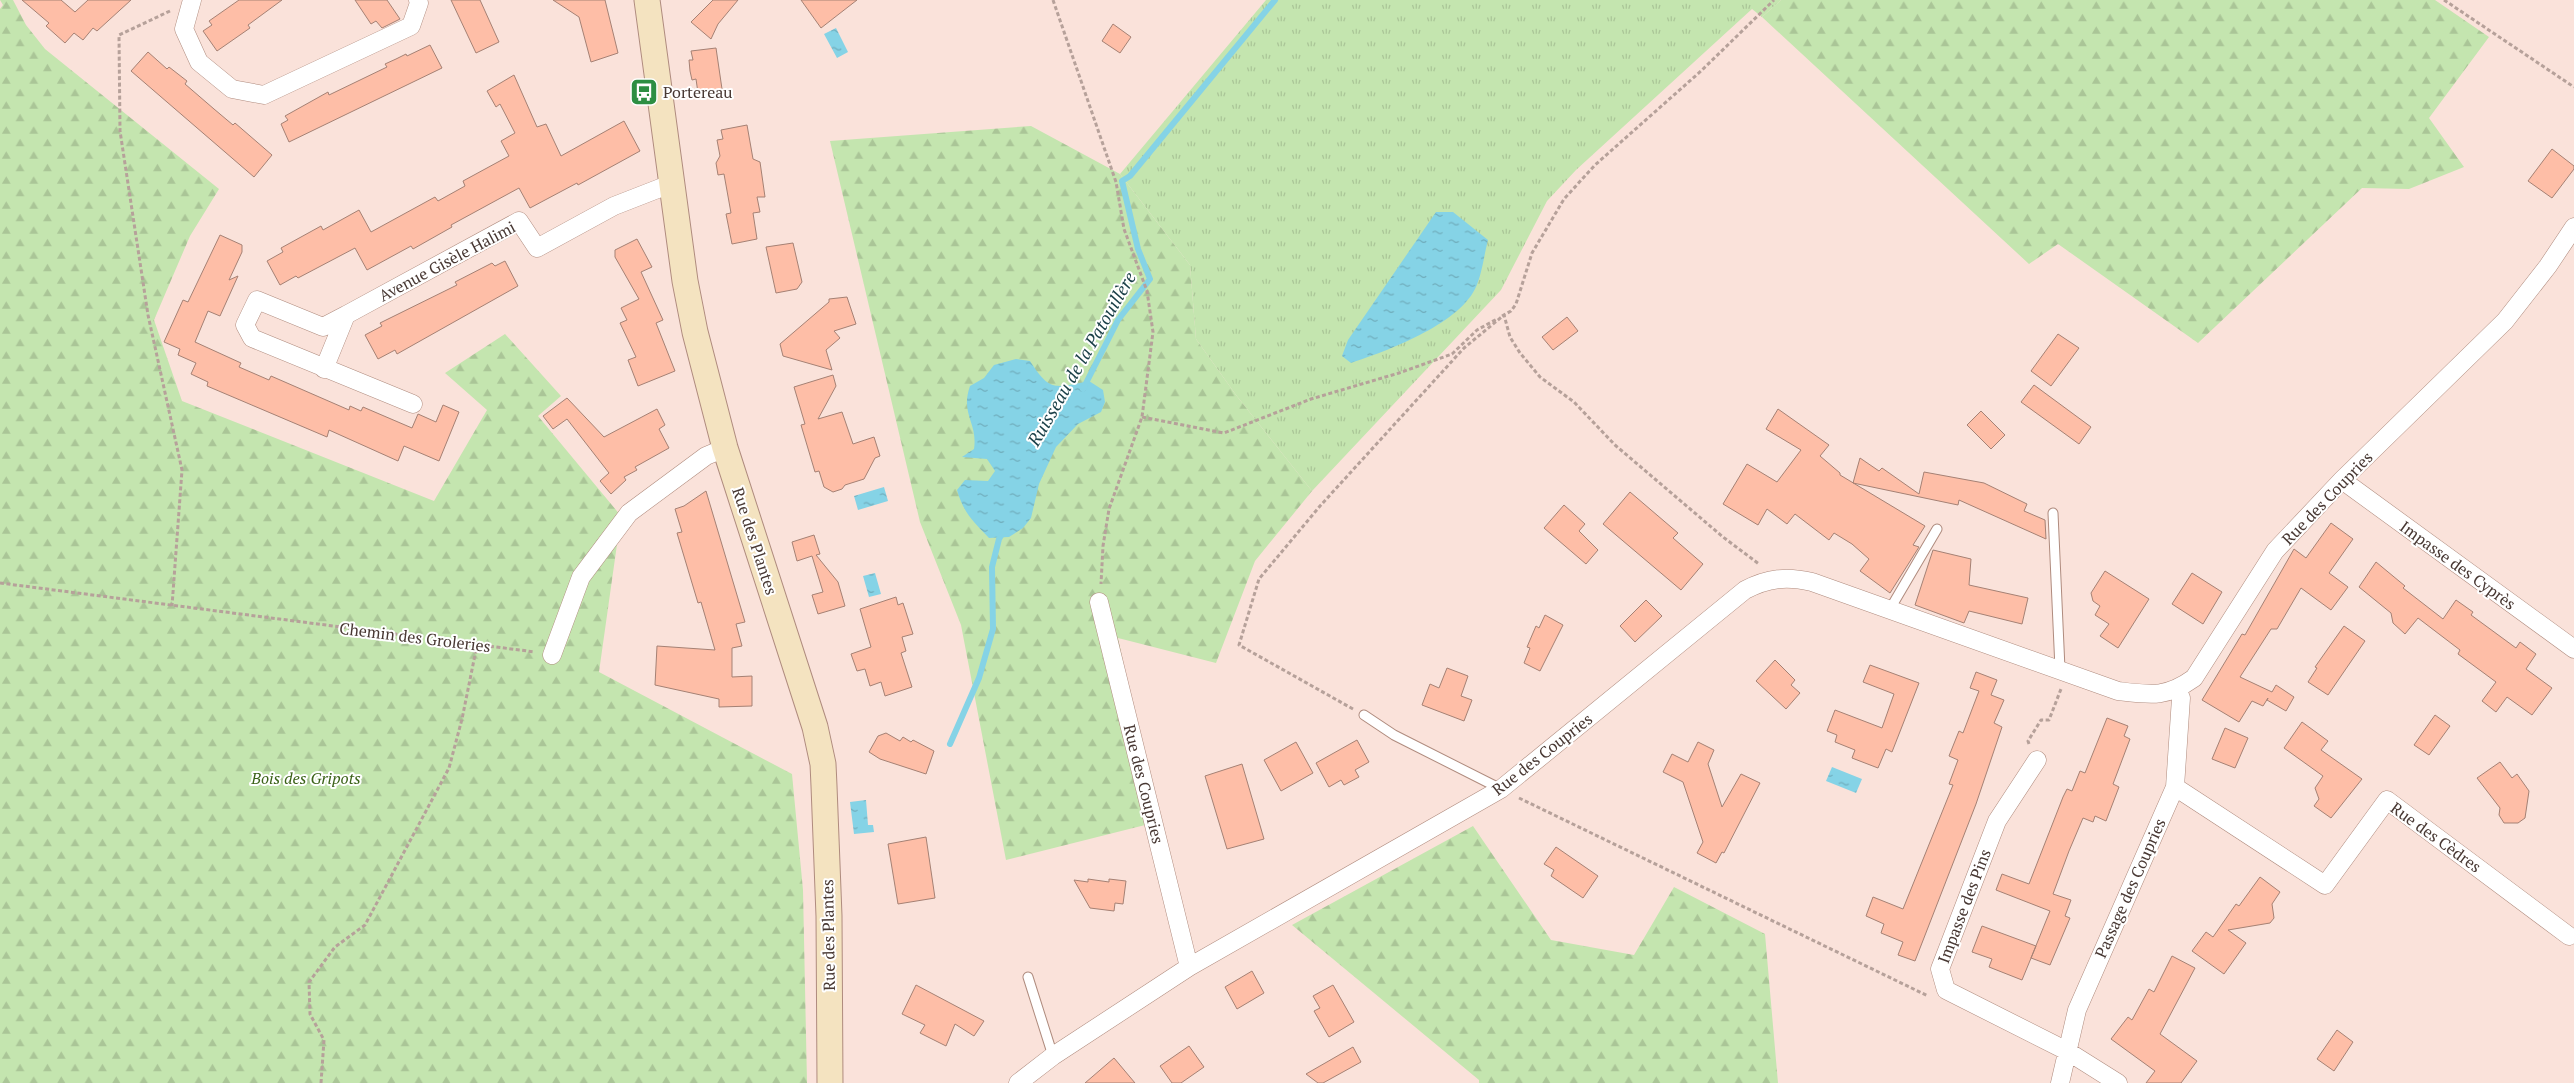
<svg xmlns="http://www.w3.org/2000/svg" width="2574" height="1083" font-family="'PT Serif',serif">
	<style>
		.grass { fill: url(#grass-tufts) }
		.forest { fill: url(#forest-firs) }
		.water { fill: url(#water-ripples) }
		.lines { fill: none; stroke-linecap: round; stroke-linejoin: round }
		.stream { stroke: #85d3e6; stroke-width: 6 }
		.building { fill: #febea7; stroke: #a58174 }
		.lane-casing { stroke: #af8b7e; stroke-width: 11 }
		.street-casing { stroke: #af8b7e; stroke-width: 19 }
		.secondary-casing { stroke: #af8b7e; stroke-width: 27 }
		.path { stroke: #b6a19a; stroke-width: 3; stroke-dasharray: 4 2.5; stroke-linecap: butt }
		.lane { stroke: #fff; stroke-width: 9 }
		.street { stroke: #fff; stroke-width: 18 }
		.secondary { stroke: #f4e3c0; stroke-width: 25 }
		.labels { text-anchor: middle; stroke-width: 4; stroke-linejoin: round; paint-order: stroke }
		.poi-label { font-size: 16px; fill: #483833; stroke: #fff; text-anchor: start }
		.street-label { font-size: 16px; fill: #483833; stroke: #fff }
		.park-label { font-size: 16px; font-style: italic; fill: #3b6218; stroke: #fff }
		.water-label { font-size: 18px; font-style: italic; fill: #1a3f47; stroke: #fff }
	</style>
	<defs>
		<pattern id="grass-tufts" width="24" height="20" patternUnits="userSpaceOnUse" patternTransform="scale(1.25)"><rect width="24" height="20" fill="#c4e5af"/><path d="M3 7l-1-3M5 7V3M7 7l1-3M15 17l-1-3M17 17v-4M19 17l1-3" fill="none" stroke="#aac597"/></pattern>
		<pattern id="forest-firs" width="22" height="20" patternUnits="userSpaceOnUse" patternTransform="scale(1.25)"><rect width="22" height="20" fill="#c4e5af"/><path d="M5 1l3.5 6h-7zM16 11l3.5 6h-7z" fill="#aac597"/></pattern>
		<pattern id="water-ripples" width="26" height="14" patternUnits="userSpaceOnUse" patternTransform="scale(1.25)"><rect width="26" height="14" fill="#85d3e6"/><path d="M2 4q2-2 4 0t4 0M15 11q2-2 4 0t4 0" fill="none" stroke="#6facbb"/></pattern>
	</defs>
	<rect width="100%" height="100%" fill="#fae2da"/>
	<!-- grass -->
	<path class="grass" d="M1266 0H1781L1762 17 1752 9 1576 170 1547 201 1501 290 1312 491 1236 395 1196 339 1190 265 1120 174Z"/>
	<!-- forest -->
	<path class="forest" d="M0 0H13L26 25 45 49 219 189 190 236 154 320 182 401 434 501 487 410 445 373 505 334 561 396 538 416 621 516 599 672 792 774 803 890 807 1083H0V9L3 5Z
		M1781 0H2435L2489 37 2429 118 2464 167 2409 189 2362 188 2198 343 2058 244 2029 264 1762 17Z
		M1031 126 1120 174 1190 265 1196 339 1236 395 1312 491 1255 561 1216 663 1118 638 1157 822 1006 860 961 625 920 522 830 141Z
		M1473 826 1551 940 1634 955 1674 887 1765 934 1778 1083H1479V1080L1292 925Z"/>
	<!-- water -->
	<path class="water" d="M836 28 848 52 837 58 824 34Z
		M1436 212H1453L1488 240C1484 255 1482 275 1475 289 1457 325 1387 351 1351 363L1342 356 1348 340Z
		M1016 359 1030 361C1050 392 1054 388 1089 381L1103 390 1105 402 1101 412 1078 424 1056 447 1039 484 1031 518 1023 528 1009 537 989 538C973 521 964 514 957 490L965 480 988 481 995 471 987 459 962 457 974 449C978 423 960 414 970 386L984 378 994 365Z
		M884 487 888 501 858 510 854 496Z
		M875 573 881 594 869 597 863 576Z
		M1832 767 1862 779 1856 793 1826 781Z
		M866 800 868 825H873L874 832 854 834 850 802Z"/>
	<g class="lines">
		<!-- stream -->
		<path class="stream" d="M1083 389 1118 320 1150 279 1138 249 1122 181 1130 176 1275 0
			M950 744 979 678 993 629 992 567 999 539 1004 531"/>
	</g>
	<!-- building -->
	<path class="building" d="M22 0H61L75 12 88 0H131L97 31 93 28 83 40 74 33 65 43 46 26 49 23Z
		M239 0H282L248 25 250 28 217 51 203 31 212 25 209 21Z
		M355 0H387L400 19 382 28 376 21 371 24Z
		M451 0H480L499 42 476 53Z
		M553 0H605L618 53 591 62 579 17Z
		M713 0H738L718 24 711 39 691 22Z
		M801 0H857L821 28Z
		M1113 24 1131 37 1120 53 1102 41Z
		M430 45 442 68 289 142 281 124 288 120 285 116 328 92 329 95 387 67 385 64 396 59 406 54 407 56Z
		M716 48 722 89 698 93 696 79 692 80 690 71 689 60H693L691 51Z
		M148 52 167 69 169 67 187 81 185 84 214 109 233 125 235 123 272 155 254 177 131 71Z
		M514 75 537 127 546 124 561 156 624 121 640 151 578 185 577 183 530 208 519 188 451 225 452 227 413 249 411 246 367 270 355 248 298 278 296 276 280 285 267 261 283 252 281 248 321 226 323 230 359 210 371 232 435 197 438 201 465 186 463 181 509 156 501 141 515 133 500 104 496 107 487 91Z
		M747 125 753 159 760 162 765 197H757L760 212 753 213 757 239 732 244 726 214 731 213 724 174 718 175 716 163 720 156 717 140 723 139 721 130Z
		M2552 149 2574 166V169L2552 198 2528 181Z
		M220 235 242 245V252L229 280 238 276 220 316 208 311 195 342 241 363 239 367 269 380 271 376 349 410 350 406 361 411 363 407 412 428 418 414 436 422 443 405 459 412 439 461 404 446 398 461 329 430 327 437 207 386 208 382 191 374 196 363 178 355 180 349 164 342 183 300 188 302Z
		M637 239 652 267 641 272 663 320 656 323 675 371 638 386 628 360 636 357 620 323 627 320 621 308 639 299 615 257V250Z
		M793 243 802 282 797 289 776 293 766 247Z
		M505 261 518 286 397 354 395 350 378 359 365 335 382 326 380 323 457 285 455 282 492 263 495 266Z
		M847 297 856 324 834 331 840 338 826 350 832 370 783 356 780 344 829 302V299Z
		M1567 317 1578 331 1553 350 1542 337Z
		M2058 334 2079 348 2051 386 2031 371Z
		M833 375 836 386 818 419 842 412 853 444 874 437 880 456 875 458 864 479 845 485 842 489 833 492 824 487 819 471 815 472 801 425 805 424 794 387Z
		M2034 385 2091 427 2079 444 2021 402Z
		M567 398 604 437 657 409 665 425 659 429 669 448 635 467 637 470 624 477 626 480 611 494 600 481 609 473 567 419 553 429 543 416Z
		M1778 409 1829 445 1820 456 1840 473V475L1925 526 1913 545 1919 547 1890 593 1860 571 1869 559 1852 544 1834 533 1829 540 1795 514 1787 524 1767 509 1758 525 1723 504 1747 464 1777 482 1801 450 1766 429Z
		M1981 411 2005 435 1991 449 1967 425Z
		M1860 458 1879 471 1882 468 1919 494 1924 472 1984 483 2027 504 2024 511 2045 520 2046 539 1959 500 1958 505 1853 483Z
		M706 491 745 622 736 624 742 646 732 648V677L752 676V706L719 707V699L655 685 657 646 715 650 701 602 698 603 677 533 682 532 675 509 684 506Z
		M1630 492 1678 533 1673 538 1703 564 1681 590 1603 524Z
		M1564 505 1585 524 1579 531 1598 550 1586 564 1544 528Z
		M2331 523 2353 539 2329 573 2348 587 2331 610 2301 588 2277 629H2271L2240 677 2272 692 2276 685 2294 697 2286 711 2267 700 2268 698 2263 706 2252 701 2239 722 2202 700 2242 634 2245 635 2294 549 2306 558Z
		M814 535 820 554 816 555 838 582 845 606 818 614 812 595 823 592 812 556 797 561 792 542Z
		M1933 550 1971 559 1969 585 2028 598 2022 624 1969 611 1964 623 1915 605Z
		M2376 562 2405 586 2403 588 2443 619 2456 600 2473 612 2471 615 2516 648 2520 642 2536 654 2526 669 2552 688 2532 715 2507 697 2496 712 2482 701 2496 682 2458 654 2460 650 2418 618 2405 634 2393 623 2391 613 2359 587Z
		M2105 571 2149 599 2118 648 2100 636 2109 624 2095 615 2100 606 2093 601 2091 593Z
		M2192 573 2222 592 2203 624 2172 604Z
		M896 597 898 605 903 603 913 634 902 637 906 651 901 653 912 687 885 696 881 682 870 686 865 669 857 671 851 654 871 647 860 609Z
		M1646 600 1662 616 1635 642 1620 626Z
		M1545 615 1563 625 1540 671 1524 663 1530 648 1527 647 1536 626 1539 628Z
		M2344 626 2365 641 2328 695 2308 682 2317 668 2315 667Z
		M1775 660 1795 680 1791 685 1800 693 1786 709 1756 681Z
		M1870 665 1919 683 1892 752 1886 749 1878 768 1852 758 1855 750 1835 742 1837 735 1827 731 1835 710 1882 728 1894 694 1863 682Z
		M1447 668 1468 676 1461 696 1472 700 1464 721 1422 705 1430 684 1439 688Z
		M1976 672 1997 680 1991 695 2004 700 1994 723 2002 727 1976 804 1915 961 1898 955 1903 942 1881 933 1884 924 1866 916 1873 897 1903 909 1953 785 1949 784 1958 760 1949 756 1959 731 1963 733 1979 691 1970 688Z
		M2435 715 2450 726 2429 755 2414 745Z
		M2107 718 2128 726 2124 736 2130 739 2113 784 2119 787 2106 821 2095 816 2093 822 2083 818 2069 851 2053 894 2071 900 2065 916 2070 918 2050 965 2031 958 2050 911 1996 890 2002 874 2029 884 2063 797 2067 789 2072 791 2080 771 2085 773Z
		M2302 722 2328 741 2321 750 2362 779 2331 818 2314 806 2319 799 2315 788 2323 776 2284 748Z
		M2225 728 2248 738 2235 768 2212 759Z
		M886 733 900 741 903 737 911 742 913 740 934 751 926 774 880 759 869 752 878 736Z
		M1357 740 1369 762 1355 770 1359 777 1344 785 1341 780 1329 787 1316 763Z
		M1296 742 1313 773 1281 791 1264 760Z
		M1698 742 1714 750 1708 764 1722 807 1741 774 1760 783 1724 853 1722 852 1716 863 1697 853 1703 842 1683 782 1663 772 1672 754 1688 762Z
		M2500 762 2512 778 2517 774 2529 791 2525 818 2518 823H2504L2499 815 2500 808 2477 778Z
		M1242 764 1264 839 1227 849 1205 776Z
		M926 837 935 898 898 904 888 844Z
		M1556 847 1598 876 1583 898 1551 876 1554 870 1544 864Z
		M2260 877 2280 892 2272 904 2274 918 2270 923 2228 930 2246 943 2224 974 2192 951 2206 932 2213 937 2236 904 2239 906Z
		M1088 879 1109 882V879L1126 881 1123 904 1115 903 1114 911 1090 908 1074 880 1088 882Z
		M1982 926 2036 946 2022 980 1989 967 1992 959 1972 952Z
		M2172 956 2195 968 2160 1034 2197 1061 2181 1083H2146L2155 1071 2111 1039 2128 1017 2132 1020 2149 989 2154 992Z
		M1252 971 1264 993 1237 1009 1225 987Z
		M916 985 984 1021 974 1036 955 1024 946 1046 920 1033 925 1025 902 1014Z
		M1333 985 1354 1022 1329 1037 1314 1011 1320 1008 1313 996Z
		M2337 1030 2353 1042 2334 1071 2317 1059Z
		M1189 1046 1204 1067 1181 1083H1172L1160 1066Z
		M1353 1047 1361 1062 1323 1083H1318L1306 1074Z
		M1114 1058 1135 1083H1085Z"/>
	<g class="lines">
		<!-- lane casing -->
		<g class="lane-casing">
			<path id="lane" d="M2053 513 2060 669
				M1890 609 1937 529
				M1364 715 1394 735 1501 789
				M1028 977 1053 1056"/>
		</g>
		<!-- street casing -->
		<g class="street-casing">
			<path id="street" d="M192 0 184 29 199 62 232 89 264 95 411 26 419 3 418 0
				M346 315 323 327 257 300 245 325 252 338 413 404
				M324 369 346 315 519 221 537 248 614 206 673 183
				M2342 480 2574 649
				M1099 602 1189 967
				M552 655 581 577 629 513 706 456 725 448
				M2037 760 1997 821 1940 969 1946 990 2067 1051 2118 1083
				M2175 787 2325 885 2387 800 2569 936
				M1018 1083 1053 1056 1189 967 1501 789 1745 590C1768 578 1787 576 1812 582L2118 691C2151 695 2166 698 2194 678L2275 551 2342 480 2505 321 2548 266 2574 227
				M2060 1083 2077 1010 2175 787 2181 698 2177 690"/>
		</g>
		<!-- secondary casing -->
		<g class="secondary-casing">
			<path id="secondary" d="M647 0 685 281 695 332 725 448 815 727 823 764 824 786 829 916 830 1083"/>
		</g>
		<!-- path -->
		<path class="path" d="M1053 0 1116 182 1124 229 1147 291 1153 332 1142 417 1109 509 1103 546 1101 584
			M2444 0 2574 87
			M170 11 119 35 120 131 148 315 182 470 172 606
			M1502 316 1511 311 1516 304 1532 253 1564 199 1595 165 1701 71 1774 0
			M1142 417 1224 433 1311 399 1399 373 1452 354 1477 330 1497 319
			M0 583 535 652
			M1353 709 1239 645 1259 579 1320 506 1464 348 1504 315 1510 337 1520 353 1540 377 1574 402 1615 445 1723 537 1759 564
			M2029 744 2028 741 2041 720H2049L2061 689
			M1519 798 1928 996
			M321 1083 324 1040 310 1014 309 982 335 947 365 925 449 768 462 719 477 645"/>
		<!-- lane -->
		<use href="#lane" class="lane"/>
		<!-- street -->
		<use href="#street" class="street"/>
		<!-- secondary -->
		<use href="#secondary" class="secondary"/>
	</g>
	<!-- icons -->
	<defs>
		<g id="bus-square" transform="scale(1.4375)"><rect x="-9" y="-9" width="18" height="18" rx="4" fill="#2d8e42" stroke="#fff"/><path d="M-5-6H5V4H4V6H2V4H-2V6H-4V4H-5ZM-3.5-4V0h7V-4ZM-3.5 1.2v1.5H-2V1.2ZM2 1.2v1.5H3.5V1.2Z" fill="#fff"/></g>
	</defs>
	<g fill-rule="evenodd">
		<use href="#bus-square" x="644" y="92"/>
	</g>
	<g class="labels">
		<!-- poi labels -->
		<g class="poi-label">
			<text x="663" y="98">Portereau</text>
		</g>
		<!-- street labels -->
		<g class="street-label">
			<text transform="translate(447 261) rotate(-28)" y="6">Avenue Gisèle Halimi</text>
			<text transform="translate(2327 498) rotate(-46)" y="6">Rue des Coupries</text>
			<text transform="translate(755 541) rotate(72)" y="6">Rue des Plantes</text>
			<text transform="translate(2458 565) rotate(36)" y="6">Impasse des Cyprès</text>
			<text transform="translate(415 637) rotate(7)" y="6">Chemin des Groleries</text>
			<text transform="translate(1542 754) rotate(-38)" y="6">Rue des Coupries</text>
			<text transform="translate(1144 784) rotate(76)" y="6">Rue des Coupries</text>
			<text transform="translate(2436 837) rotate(36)" y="6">Rue des Cèdres</text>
			<text transform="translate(2130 888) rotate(-66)" y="6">Passage des Coupries</text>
			<text transform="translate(1964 906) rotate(-69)" y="6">Impasse des Pins</text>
			<text transform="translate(828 935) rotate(-91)" y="6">Rue des Plantes</text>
		</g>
		<!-- park labels -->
		<g class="park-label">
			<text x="306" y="784">Bois des Gripots</text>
		</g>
		<!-- water labels -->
		<g class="water-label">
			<text transform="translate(1082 359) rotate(-60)" y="6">Ruisseau de la Patouillère</text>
		</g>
	</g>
</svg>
